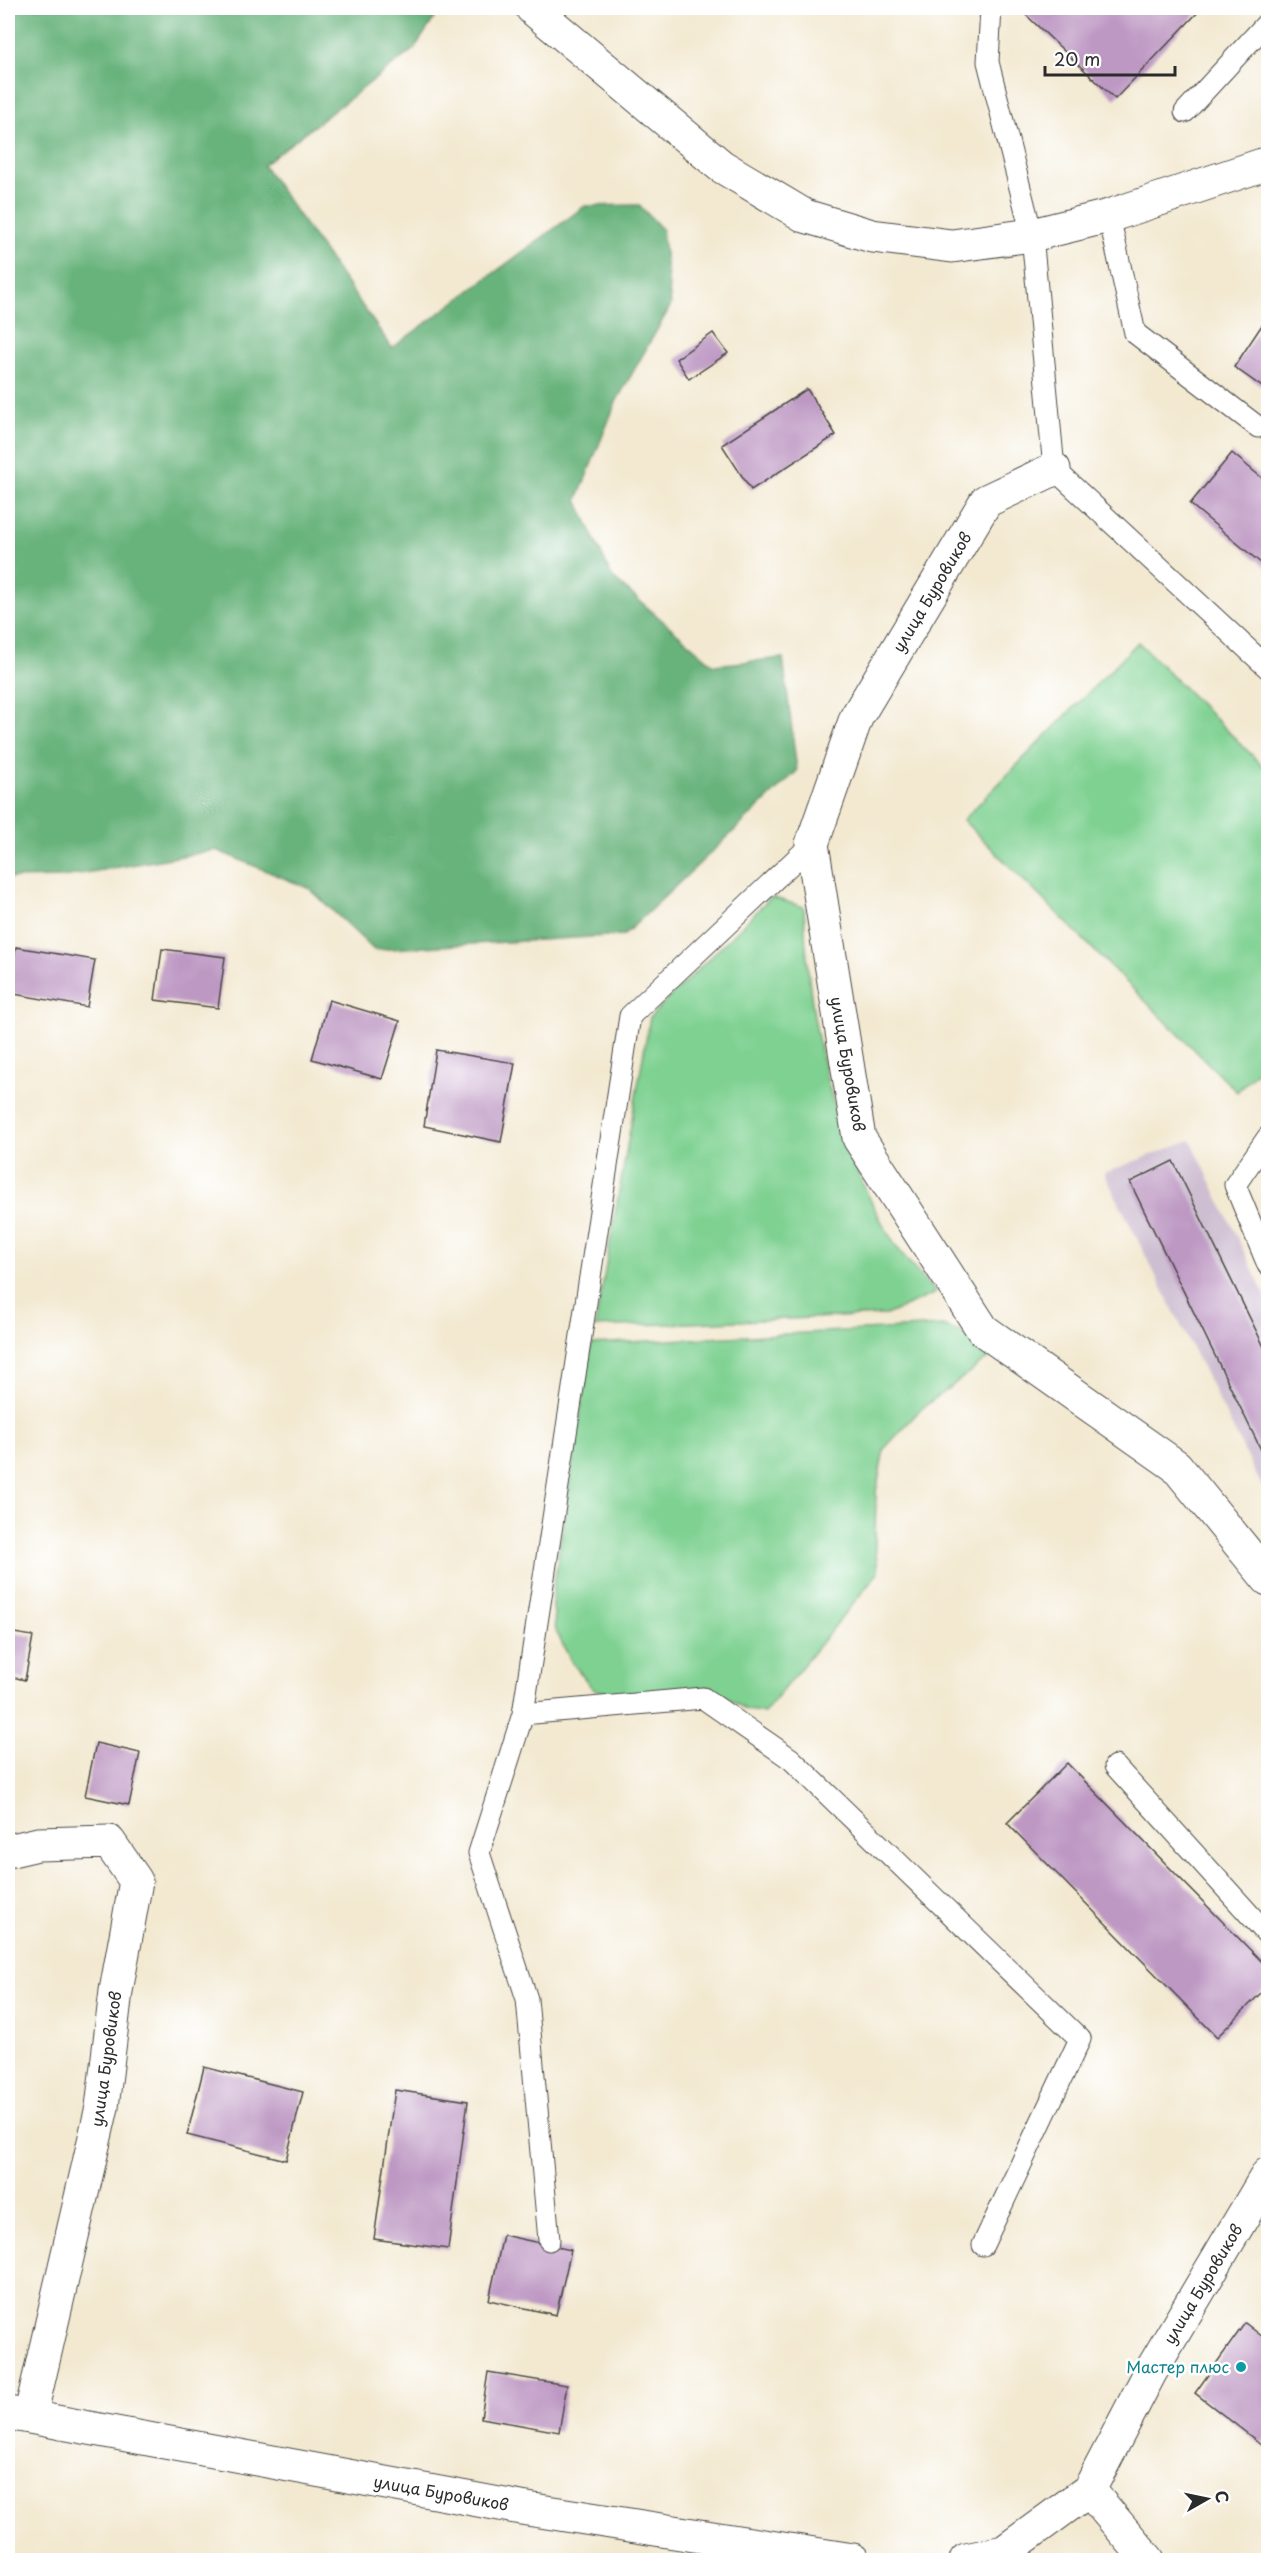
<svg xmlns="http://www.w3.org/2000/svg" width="1276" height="2568" font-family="'Playpen Sans',sans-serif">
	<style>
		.industrial { fill: #cebed1 }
		.green { fill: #7fd192; stroke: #557e5e; stroke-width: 1.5 }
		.forest { fill: #67b37c; stroke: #496f54; stroke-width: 1.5 }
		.building { fill: #bd98c3 }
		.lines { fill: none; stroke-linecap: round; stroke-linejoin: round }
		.service-casing { stroke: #494844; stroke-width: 23 }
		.minor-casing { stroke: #494844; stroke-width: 35 }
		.tertiary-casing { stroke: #494844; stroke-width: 35 }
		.service { stroke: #fff; stroke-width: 21 }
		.minor { stroke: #fff; stroke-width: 33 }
		.tertiary { stroke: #fff; stroke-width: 33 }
		.culture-dot { fill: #0f9aa8; stroke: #fff; stroke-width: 2 }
		.labels { text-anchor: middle; stroke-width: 5; stroke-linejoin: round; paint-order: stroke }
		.street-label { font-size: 16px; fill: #2b2b2b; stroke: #fff }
		.culture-label { font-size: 16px; fill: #0d838f; stroke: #fff; text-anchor: end }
	</style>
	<rect width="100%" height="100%" fill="#fff"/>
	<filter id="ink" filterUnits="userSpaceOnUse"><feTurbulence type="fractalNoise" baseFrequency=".0167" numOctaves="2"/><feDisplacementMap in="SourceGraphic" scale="12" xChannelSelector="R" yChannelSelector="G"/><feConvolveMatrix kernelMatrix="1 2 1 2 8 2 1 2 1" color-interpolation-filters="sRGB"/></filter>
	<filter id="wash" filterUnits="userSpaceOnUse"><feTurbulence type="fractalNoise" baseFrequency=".008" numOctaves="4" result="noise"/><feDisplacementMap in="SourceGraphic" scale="24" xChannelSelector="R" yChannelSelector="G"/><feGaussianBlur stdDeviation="1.35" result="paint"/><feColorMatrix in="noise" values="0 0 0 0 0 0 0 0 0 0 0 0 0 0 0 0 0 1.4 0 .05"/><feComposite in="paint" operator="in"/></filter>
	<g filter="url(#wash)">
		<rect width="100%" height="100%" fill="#f3e9d1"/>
		<!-- industrial -->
		<path class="industrial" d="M1191 1140 1268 1302V1498L1104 1173Z"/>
		<!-- green -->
		<path class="green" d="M1138 642 1268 771V1060L1237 1092 963 820Z
			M771 897 804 907C807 1021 833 1141 892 1240 904 1259 922 1276 936 1293L886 1315 595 1327 650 1017Z
			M942 1326 963 1333 991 1356 920 1410 884 1449 876 1492 875 1543 878 1573 764 1713 744 1709 712 1687 615 1695 593 1689 571 1661 556 1631 552 1597 591 1344Z"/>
		<!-- forest -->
		<path class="forest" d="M8 8H441L414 49 263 165 392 348 585 206 639 205 662 229 671 305 616 402 577 500 612 577 714 665 783 658 797 771 624 935 374 950 310 889 216 850 63 877 8 878Z"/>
		<g id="blocks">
			<!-- building -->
			<path class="building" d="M1033 8H1202L1115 99 1026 15Z
				M1268 316V391L1234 367Z
				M713 333 728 353 689 379 676 359Z
				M807 389 836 435 751 490 722 445Z
				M1232 453 1268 483V569L1190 504Z
				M16 947 95 960 87 1007 8 993Z
				M162 949 225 957 218 1008 155 1000Z
				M329 1000 400 1021 382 1079 312 1059Z
				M436 1050 515 1063 501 1142 424 1126Z
				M1173 1161 1268 1355V1464L1130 1182Z
				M8 1632 33 1636 25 1680 8 1676Z
				M96 1743 140 1753 129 1805 85 1796Z
				M1067 1763 1268 1968V1986L1217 2037 1007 1823Z
				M204 2067 303 2092 286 2160 187 2135Z
				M395 2090 468 2101 448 2249 374 2239Z
				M503 2235 571 2250 556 2315 489 2300Z
				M1245 2323 1268 2341V2436L1262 2445 1195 2393Z
				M488 2372 567 2385 559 2432 481 2418Z"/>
		</g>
	</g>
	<g filter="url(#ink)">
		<use href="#blocks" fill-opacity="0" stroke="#494844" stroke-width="1.5"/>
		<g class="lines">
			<!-- service casing -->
			<g class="service-casing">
				<path id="service" d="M991 8 988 62 1032 235 1054 469 1268 668
					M1185 112 1268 22
					M1109 216 1135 333 1258 427
					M1268 1137 1235 1185 1268 1265
					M523 1714 703 1698 791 1759 1080 2039 983 2245
					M1115 1766 1268 1935
					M549 2240 527 1999 479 1853 523 1714 630 1016 812 844"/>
			</g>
			<!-- minor casing -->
			<g class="minor-casing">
				<path id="minor" d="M1054 469 986 501 856 718 812 844 859 1138 983 1330 1176 1466 1268 1579
					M8 1851 38 1844 109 1842 136 1881 116 1991 102 2107 30 2417
					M8 2413 521 2508 853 2560
					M1089 2490 1148 2560
					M966 2560 1004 2552 1089 2490 1151 2371 1268 2174"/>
			</g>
			<!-- tertiary casing -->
			<g class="tertiary-casing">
				<path id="tertiary" d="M532 8 721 166 805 216 872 236 952 246 1032 235 1109 216 1268 163"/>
			</g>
			<!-- service -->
			<use href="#service" class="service"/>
			<!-- minor -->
			<use href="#minor" class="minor"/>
			<!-- tertiary -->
			<use href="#tertiary" class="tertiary"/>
		</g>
	</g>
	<!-- markers -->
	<circle class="culture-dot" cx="1241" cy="2367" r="6"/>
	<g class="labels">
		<!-- street labels -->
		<g class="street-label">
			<text transform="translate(932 592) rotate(-59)" y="6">улица Буровиков</text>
			<text transform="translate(848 1064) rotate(80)" y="6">улица Буровиков</text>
			<text transform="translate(106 2059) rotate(-82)" y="6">улица Буровиков</text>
			<text transform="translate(1203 2284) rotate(-59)" y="6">улица Буровиков</text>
			<text transform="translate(441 2493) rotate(10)" y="6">улица Буровиков</text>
		</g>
		<!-- culture labels -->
		<g class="culture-label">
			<text x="1229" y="2373">Мастер плюс</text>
		</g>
	</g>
	<!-- margin -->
	<rect width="1276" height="2568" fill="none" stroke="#fff" stroke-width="30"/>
	<!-- north arrow -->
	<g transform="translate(1207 2499) rotate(81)" stroke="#ffffff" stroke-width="4.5" paint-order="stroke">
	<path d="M0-4.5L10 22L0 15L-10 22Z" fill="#2b2b2b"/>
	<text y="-9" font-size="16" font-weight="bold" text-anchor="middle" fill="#2b2b2b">С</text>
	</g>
	<!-- scale -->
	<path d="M1045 66v9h130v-9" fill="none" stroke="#2b2b2b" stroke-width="3"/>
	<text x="1054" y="66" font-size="18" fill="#2b2b2b" stroke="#ffffff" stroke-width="4.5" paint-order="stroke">20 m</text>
</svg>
